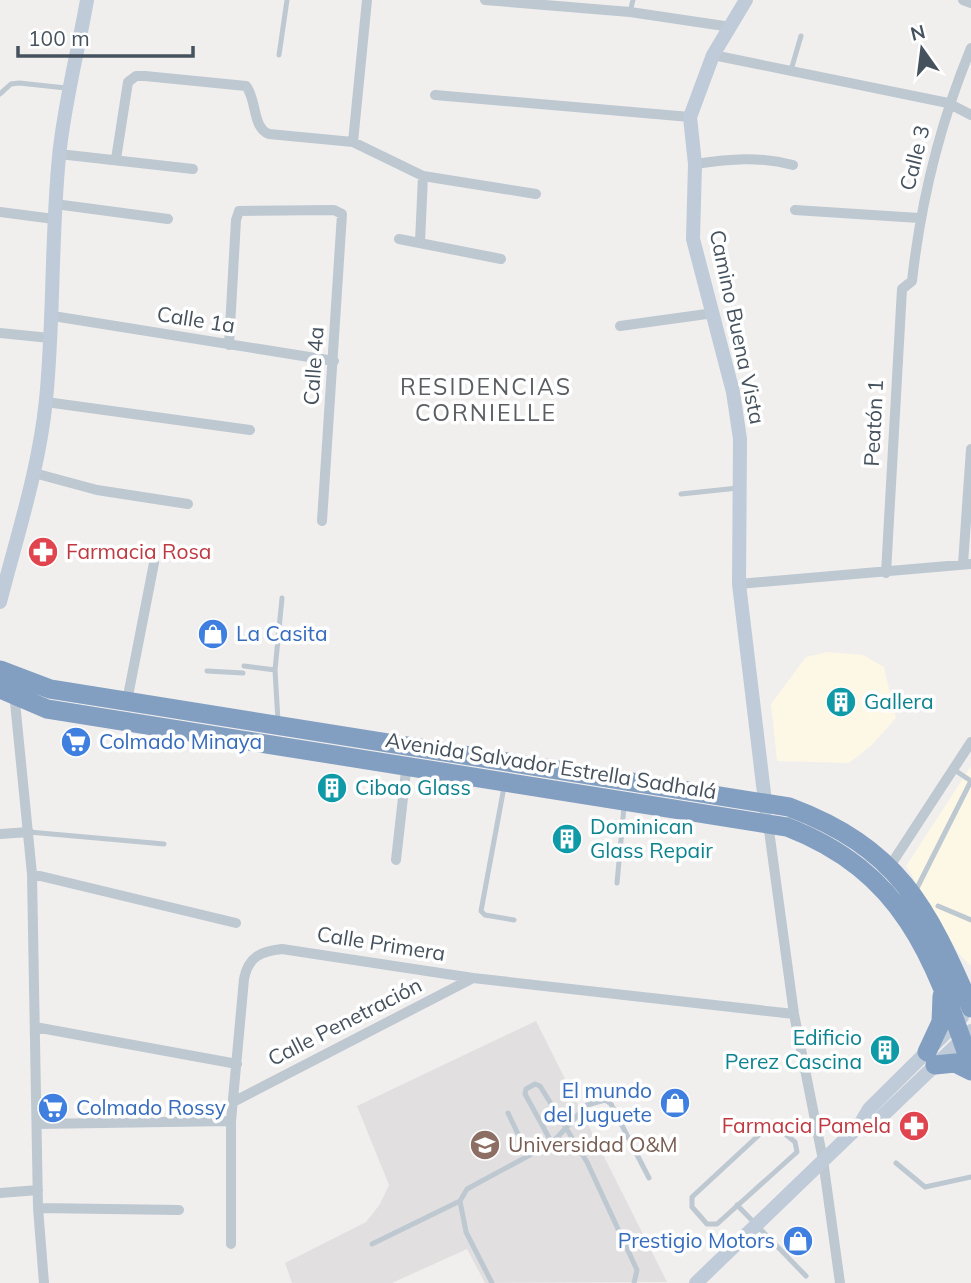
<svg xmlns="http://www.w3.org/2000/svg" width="971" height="1283" font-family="Mulish,sans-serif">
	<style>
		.commercial { fill: #fdf7e5 }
		.education { fill: #e2dfe0 }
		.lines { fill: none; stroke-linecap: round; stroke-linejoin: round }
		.lane { stroke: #bdc8d1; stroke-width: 5 }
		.street { stroke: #bdc8d1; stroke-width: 10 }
		.secondary { stroke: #bfcbd8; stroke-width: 14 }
		.highway { stroke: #829fc1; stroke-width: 19 }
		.labels { text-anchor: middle; stroke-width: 7; stroke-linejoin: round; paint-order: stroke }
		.street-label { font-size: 21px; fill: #45515d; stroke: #fff }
		.health-label { font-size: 21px; fill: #be3a42; stroke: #fff; text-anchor: start }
		.shop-label { font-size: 21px; fill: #366cbe; stroke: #fff; text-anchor: start }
		.culture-label { font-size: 21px; fill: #0d838f; stroke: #fff; text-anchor: start }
		.education-label { font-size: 21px; fill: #785e54; stroke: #fff; text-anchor: start }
		.neighbourhood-label { font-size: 23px; letter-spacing: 2px; fill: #5a5e63; stroke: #fff }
	</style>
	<rect width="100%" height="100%" fill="#f1eeee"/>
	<!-- commercial -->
	<path class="commercial" d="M827 652 863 655 884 667 896 718 871 746 849 763 777 761 771 704 806 657Z
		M971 766V966L959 954 906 866Z"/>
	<!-- education -->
	<path class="education" d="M536 1021 667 1282 485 1283 467 1249 392 1283H292L285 1263 366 1222 380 1204 389 1185 357 1106Z"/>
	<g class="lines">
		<!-- lane -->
		<path class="lane" d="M630 12 633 0
			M279 55 287 0
			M791 70 801 36
			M0 94 11 84 19 83 66 88
			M681 494 738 488
			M244 666 275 670
			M207 671 243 673
			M278 721 275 670 282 598
			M953 769 971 781
			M504 787 481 911 485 915 514 920
			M29 832 164 844
			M617 883 624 807
			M915 892 971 781
			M938 906 971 920
			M508 1113 528 1155
			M772 1123 795 1142 797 1152 717 1224H707L692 1207V1197Z
			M552 1143 525 1094 526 1089 535 1084 540 1086 587 1162 637 1270 634 1283
			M896 1163 925 1187 971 1177
			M737 1205 806 1276
			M372 1244 460 1201
			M492 1283 466 1232 460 1201 467 1189 552 1143 587 1105 605 1100 611 1104 649 1178"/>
		<!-- street -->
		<path class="street" d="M485 0 630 12 731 27
			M963 0 971 3
			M713 55 948 103 971 115
			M435 95 690 117
			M353 142 367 0
			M59 154 193 169
			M116 159 128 82 136 76H145L246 86C257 99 252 128 269 134L353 142 423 176 536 194
			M695 164C730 159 759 156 793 165
			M55 204 168 219
			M795 210 919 218
			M0 212 54 219
			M399 239 501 259
			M420 242 423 176
			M53 316 334 361
			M620 326 714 313
			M0 333 50 338
			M229 345 236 220 239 211 334 210 342 214 322 521
			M46 402 250 430
			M34 473 97 490 188 504
			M963 564 971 449
			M886 573 902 289 912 281C921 200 940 123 971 48
			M739 584 971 564
			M14 692 32 874 38 1208 44 1283
			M127 701 154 563
			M768 823 794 1014 823 1160 840 1283
			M0 834 29 832
			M396 860 407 762
			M890 866 971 742
			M32 874 236 923
			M35 1027 237 1064
			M235 1101 473 978
			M37 1124 231 1121
			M0 1193 38 1190
			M38 1208 179 1210
			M231 1244V1121L244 979C248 957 261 951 282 949L473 978 794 1014"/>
		<!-- secondary -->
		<path class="secondary" d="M746 0 713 55 690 117 695 164 693 239 733 392 740 439 739 584 766 810
			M0 602C17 536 39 469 46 400 54 319 51 238 59 157 64 104 78 52 87 0
			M859 1126 879 1119 971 1031
			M696 1283 859 1126 869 1109 962 1017"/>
		<!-- highway -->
		<path class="highway" d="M0 670 50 689 789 807C898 848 927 906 971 1008
			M0 689 47 709 787 827C903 872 933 955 971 1066
			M927 1052 941 1022 942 996
			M935 1065 955 1063 971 1071"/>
	</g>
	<!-- icons -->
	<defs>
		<g id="pharmacy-disc" transform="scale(1.575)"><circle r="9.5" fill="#e0444e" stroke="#fff"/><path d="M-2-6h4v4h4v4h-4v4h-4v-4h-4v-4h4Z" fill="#fff"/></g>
		<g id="shop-disc" transform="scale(1.575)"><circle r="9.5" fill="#3f7fe0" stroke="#fff"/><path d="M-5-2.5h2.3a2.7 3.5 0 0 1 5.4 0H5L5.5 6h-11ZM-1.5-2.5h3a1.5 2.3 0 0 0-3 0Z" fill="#fff"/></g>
		<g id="building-disc" transform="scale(1.575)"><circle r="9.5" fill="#0f9aa8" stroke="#fff"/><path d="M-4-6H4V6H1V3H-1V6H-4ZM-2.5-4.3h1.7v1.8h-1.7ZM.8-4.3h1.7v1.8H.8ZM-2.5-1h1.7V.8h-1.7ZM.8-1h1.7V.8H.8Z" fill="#fff"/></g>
		<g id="supermarket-disc" transform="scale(1.575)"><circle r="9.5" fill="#3f7fe0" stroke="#fff"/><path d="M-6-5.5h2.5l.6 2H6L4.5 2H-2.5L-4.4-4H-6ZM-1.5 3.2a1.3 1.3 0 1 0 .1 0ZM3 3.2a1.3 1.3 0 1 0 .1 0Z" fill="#fff"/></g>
		<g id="university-disc" transform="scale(1.575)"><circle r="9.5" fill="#8d6e63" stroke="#fff"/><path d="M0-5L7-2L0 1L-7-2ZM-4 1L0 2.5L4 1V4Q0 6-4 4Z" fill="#fff"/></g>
	</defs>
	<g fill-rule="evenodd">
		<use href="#pharmacy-disc" x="43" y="552"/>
		<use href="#shop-disc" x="213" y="634"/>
		<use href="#building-disc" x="841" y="702"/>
		<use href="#supermarket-disc" x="76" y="742"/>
		<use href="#building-disc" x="332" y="788"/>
		<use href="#building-disc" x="567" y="839"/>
		<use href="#building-disc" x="885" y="1050"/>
		<use href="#shop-disc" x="675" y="1103"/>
		<use href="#supermarket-disc" x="53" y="1108"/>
		<use href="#pharmacy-disc" x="914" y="1126"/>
		<use href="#university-disc" x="485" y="1145"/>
		<use href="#shop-disc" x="798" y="1241"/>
	</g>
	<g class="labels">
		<!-- street labels -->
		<g class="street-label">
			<text transform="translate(915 158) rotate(-76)" y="7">Calle 3</text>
			<text transform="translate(196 320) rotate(9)" y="7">Calle 1a</text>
			<text transform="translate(737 327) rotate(78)" y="7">Camino Buena Vista</text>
			<text transform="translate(314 366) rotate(-86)" y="7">Calle 4a</text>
			<text transform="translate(874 423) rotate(-87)" y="7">Peatón 1</text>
			<text transform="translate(551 766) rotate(9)" y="7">Avenida Salvador Estrella Sadhalá</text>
			<text transform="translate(381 944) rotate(9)" y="7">Calle Primera</text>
			<text transform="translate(345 1022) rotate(-27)" y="7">Calle Penetración</text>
		</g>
		<!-- health labels -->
		<g class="health-label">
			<text x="66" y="559">Farmacia Rosa</text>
			<text x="891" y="1133" text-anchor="end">Farmacia Pamela</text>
		</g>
		<!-- shop labels -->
		<g class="shop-label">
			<text x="236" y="641">La Casita</text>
			<text x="99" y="749">Colmado Minaya</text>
			<text x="652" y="1098" text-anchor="end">El mundo<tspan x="652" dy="24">del Juguete</tspan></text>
			<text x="76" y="1115">Colmado Rossy</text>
			<text x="775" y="1248" text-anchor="end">Prestigio Motors</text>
		</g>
		<!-- culture labels -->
		<g class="culture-label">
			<text x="864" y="709">Gallera</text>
			<text x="355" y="795">Cibao Glass</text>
			<text x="590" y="834">Dominican<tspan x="590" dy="24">Glass Repair</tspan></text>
			<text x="862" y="1045" text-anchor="end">Edificio<tspan x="862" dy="24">Perez Cascina</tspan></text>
		</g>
		<!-- education labels -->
		<g class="education-label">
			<text x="508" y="1152">Universidad O&amp;M</text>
		</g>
		<!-- neighbourhood labels -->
		<g class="neighbourhood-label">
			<text x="486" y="395">RESIDENCIAS<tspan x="486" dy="26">CORNIELLE</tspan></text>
		</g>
	</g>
	<!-- north arrow -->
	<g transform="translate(922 49) rotate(346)" stroke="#ffffff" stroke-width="5" paint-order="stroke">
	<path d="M0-5L12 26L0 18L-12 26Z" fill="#45515d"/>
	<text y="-10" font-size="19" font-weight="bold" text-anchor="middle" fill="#45515d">N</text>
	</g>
	<!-- scale -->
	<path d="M18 46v10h175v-10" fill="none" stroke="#45515d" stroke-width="3.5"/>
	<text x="28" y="46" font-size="21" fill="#45515d" stroke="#ffffff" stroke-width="5" paint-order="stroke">100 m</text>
</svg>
